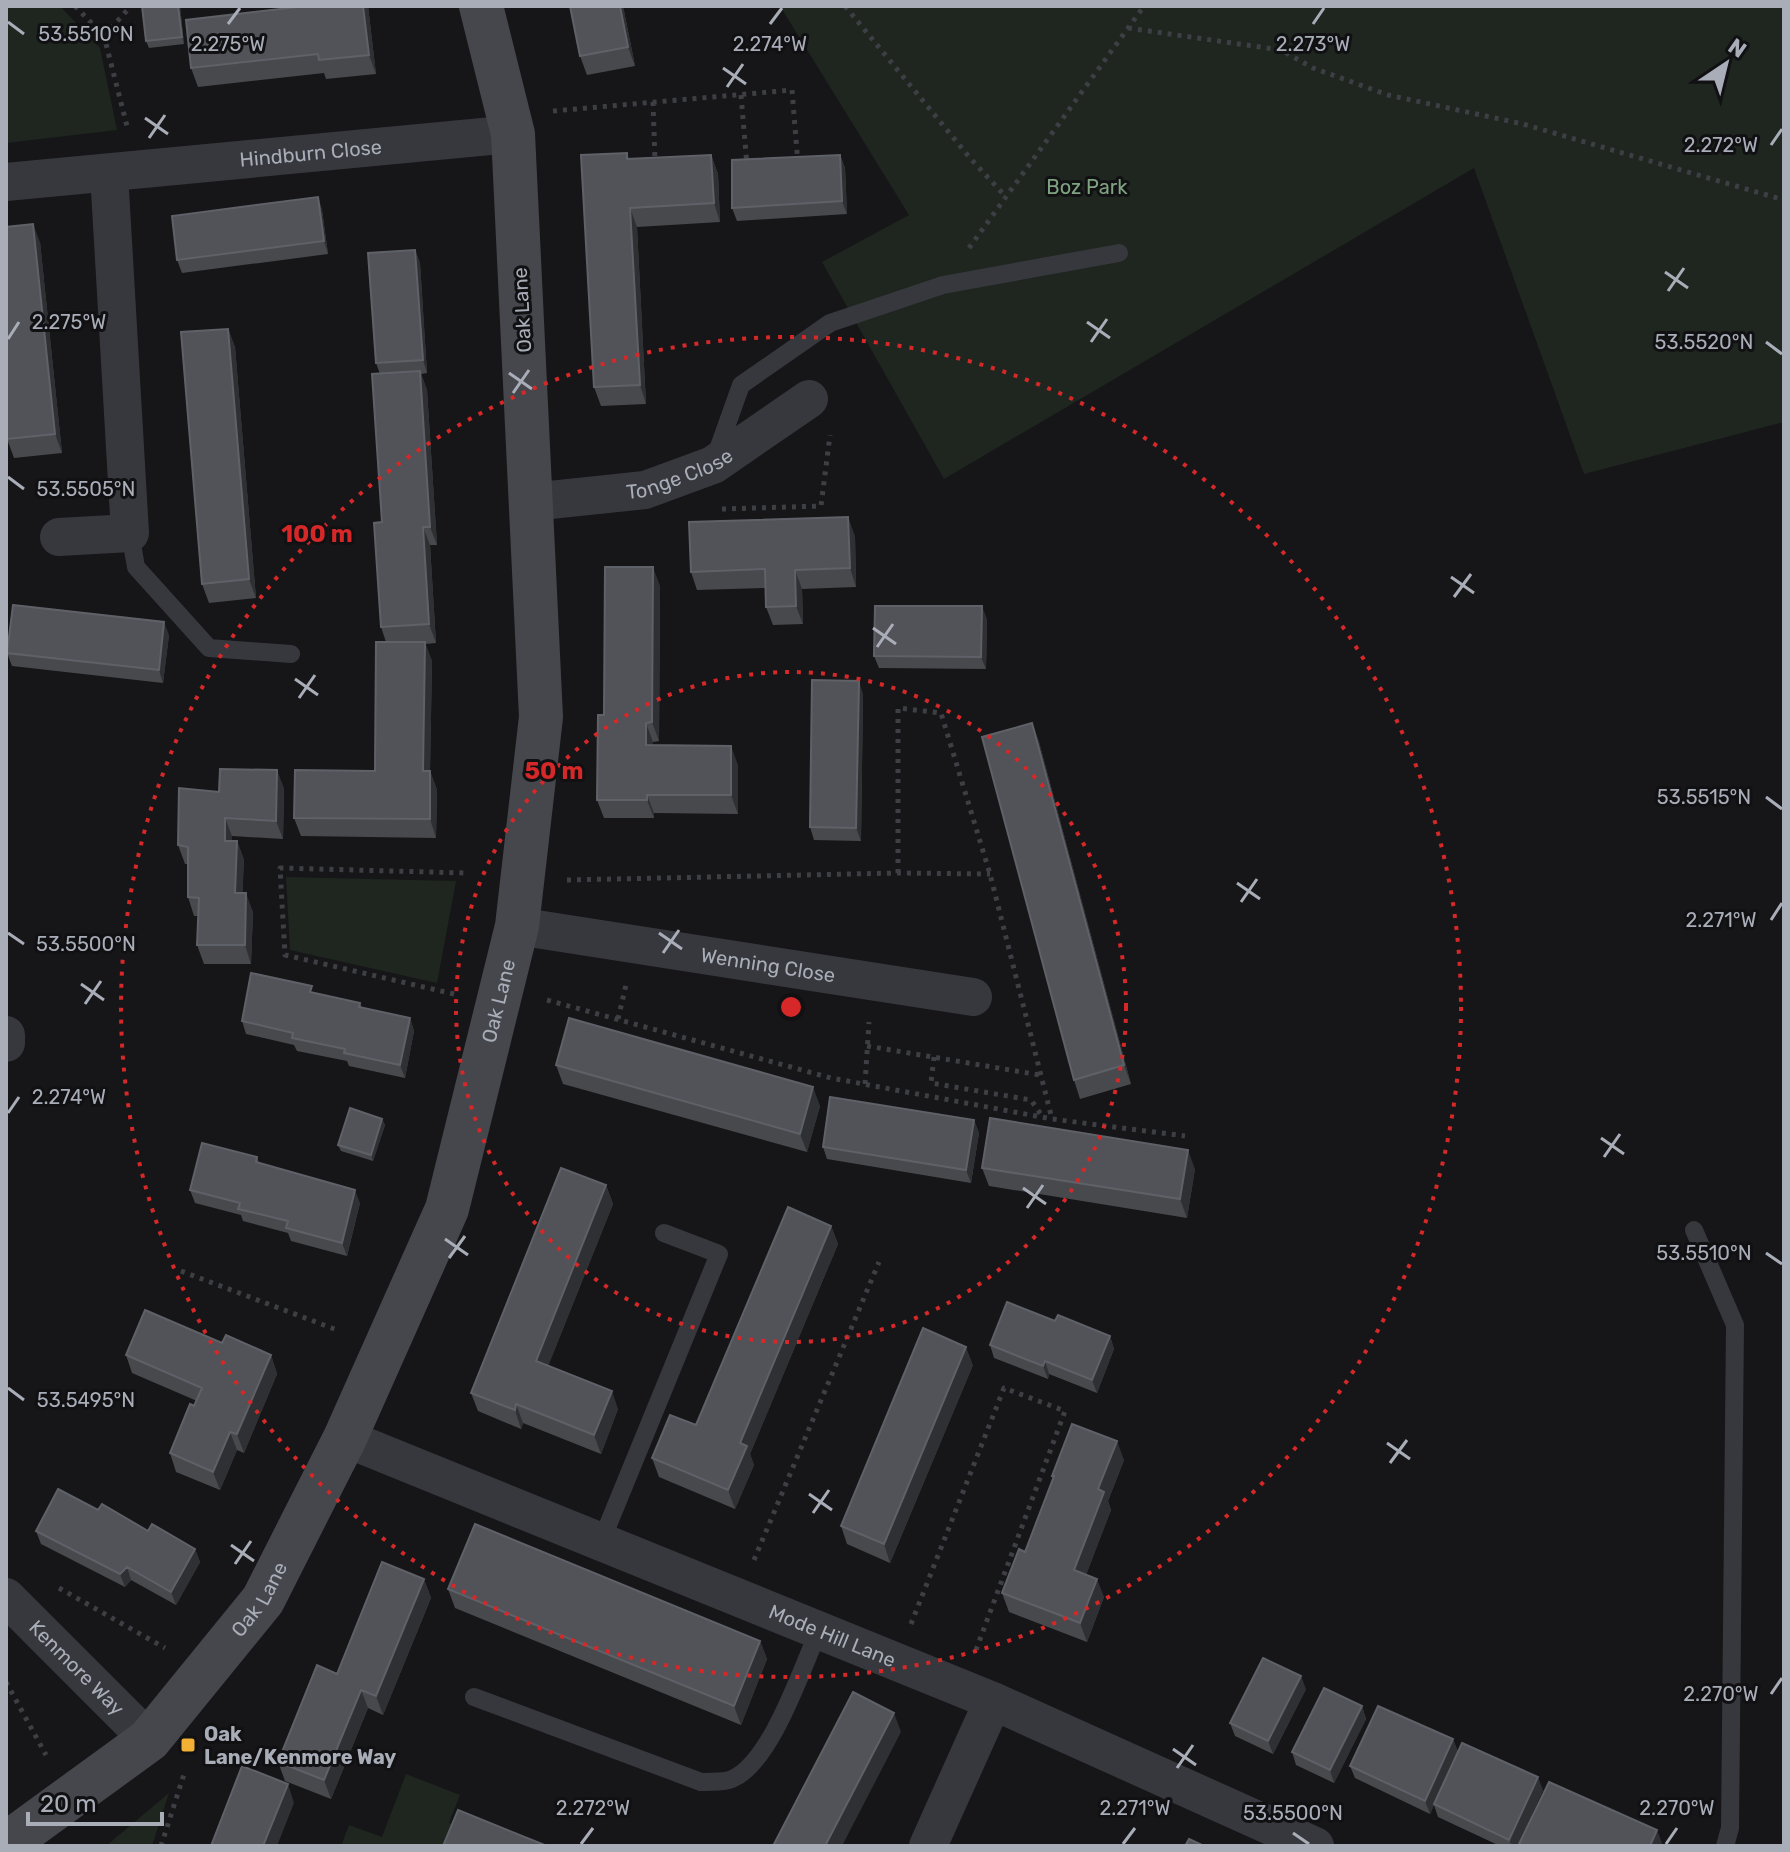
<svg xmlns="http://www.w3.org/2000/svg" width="1790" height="1852" font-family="Rubik,sans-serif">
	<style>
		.green { fill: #1e261f }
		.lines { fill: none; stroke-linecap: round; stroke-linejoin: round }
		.path { stroke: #3d3f44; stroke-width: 5; stroke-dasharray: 4 6; stroke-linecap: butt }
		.lane { stroke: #37383d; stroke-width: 18 }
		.street { stroke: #37383d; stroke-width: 38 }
		.secondary { stroke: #45474d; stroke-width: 44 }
		.wall { fill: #47494d }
		.shaded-wall { fill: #2f3033 }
		.building { fill: #525359; stroke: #5f6168; stroke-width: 2 }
		.ticks { fill: none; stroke: #a8adb8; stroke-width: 3 }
		.ring { fill: none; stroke: #d62828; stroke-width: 4; stroke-dasharray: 4 8 }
		.poi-dot { fill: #f2b134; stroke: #111113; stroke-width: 3 }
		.labels { text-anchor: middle; stroke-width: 6; stroke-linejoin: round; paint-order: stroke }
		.street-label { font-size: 20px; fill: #a8adb8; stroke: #111113 }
		.park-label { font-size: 20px; fill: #7fa381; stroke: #111113 }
		.poi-label { font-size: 20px; font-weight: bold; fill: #a8adb8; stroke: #111113; text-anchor: start }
		.ticks-label { font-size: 20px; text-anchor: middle; fill: #a8adb8; stroke: #111113; stroke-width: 6; stroke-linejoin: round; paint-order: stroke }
		.centre { fill: #d62828; stroke: #111113; stroke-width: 4 }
		.ring-label { font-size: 24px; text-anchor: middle; font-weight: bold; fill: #d62828; stroke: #111113; stroke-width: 6; stroke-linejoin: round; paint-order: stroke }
	</style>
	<rect width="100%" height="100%" fill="#161618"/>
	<!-- green -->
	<path class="green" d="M6 6H60L100 48 117 130 6 143Z
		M780 6H1784V422L1584 474 1474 168 944 479 822 262 909 215Z
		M286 877 456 881 437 983 290 950Z
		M406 1774 460 1795 449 1823 458 1827 451 1846H341L349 1825 382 1837Z
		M169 1793 152 1846H106Z"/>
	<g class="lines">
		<!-- path -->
		<path class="path" d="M75 6 104 36 128 130
			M845 6 970 158 1006 197
			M1128 28 1281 50 1313 68 1388 95 1523 124 1784 200
			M104 36 131 6
			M741 95 747 166
			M653 102 655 161
			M553 111 792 90 798 164
			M969 248 1144 6
			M722 509 821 506 830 435
			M898 873V708L941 713 990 874 1052 1119
			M567 880 898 873 990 874
			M454 994 285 955 280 868 466 873
			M547 1000 831 1078 1052 1119 1185 1136
			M618 1019 626 985
			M867 1046 1040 1075
			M934 1057 931 1083 1031 1100 1042 1116
			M865 1084 869 1022
			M181 1271 337 1330
			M754 1560 879 1262
			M59 1588 165 1648
			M911 1624 1004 1388 1065 1411 976 1650
			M6 1682 46 1755
			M161 1846 185 1771"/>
		<!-- lane -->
		<path class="lane" d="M716 455 741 385 830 323 943 285 1119 253
			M130 533 136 567 209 648 291 654
			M1694 1230 1735 1325 1730 1828 1725 1846
			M601 1542 719 1254 664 1233
			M474 1697 701 1782C710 1781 724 1783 732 1779 771 1763 802 1668 819 1630"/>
		<!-- street -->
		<g class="street">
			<path id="s1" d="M6 182 513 134"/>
			<path id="s2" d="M531 502 645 490 713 465 809 399"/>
			<path d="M59 537 130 533 109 173"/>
			<path id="s3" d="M517 926 973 997"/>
			<path d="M6 1035V1043"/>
			<path id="s4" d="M345 1438 993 1701 1315 1846"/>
			<path id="s5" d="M6 1597 149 1740"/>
			<path d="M928 1846 993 1701"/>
		</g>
		<!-- secondary -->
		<path class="secondary" id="s6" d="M6 1844 149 1740 263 1600 345 1438 447 1209 517 926 541 717 513 134 481 6"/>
	</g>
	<!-- wall -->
	<path class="wall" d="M142 6H180L184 44 149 48 146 41Z
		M368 6 376 74 326 79 324 73 198 87 191 68Z
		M570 6H623L635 66 587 75 580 56Z
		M627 153 629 159 711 155 718 174 720 222 637 227 646 404 601 406 594 387Z
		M840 155 845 168 847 214 737 221 732 208Z
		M318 197 322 210 328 254 182 273 177 260Z
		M40 242 62 453 14 458 7 439Z
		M415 250 420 263 427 373 421 374 427 390 437 545H430L436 643 425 644 432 661 430 771 437 790 436 838 301 836 294 818 375 771 386 642 381 627 382 522 380 374 376 363Z
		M228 329 235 347 256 598 209 603 202 584Z
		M855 536 856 587 802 589 803 624 773 625 766 607V588L697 590 691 572Z
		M660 586 659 741 653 742V745L738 765V814L654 813V818H604L597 800 604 715Z
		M987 619 986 669 879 668 874 656Z
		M169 635 163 683 12 666 7 653Z
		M863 694 861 841 814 840 810 827Z
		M1032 723 1039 742 1131 1084 1080 1099 1074 1080Z
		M284 788 283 839 232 836V841H237L244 860 242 893 253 912 251 964H204L197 945 198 916H194L188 897V864H185L178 845 219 792Z
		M314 993 360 1003 362 1008 410 1018 414 1031 405 1078 349 1066 347 1061 297 1051 294 1045 246 1034 242 1021Z
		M556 1065 820 1106 807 1152 563 1084Z
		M382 1119 385 1125 373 1161 341 1151 338 1145Z
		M974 1120 979 1133 971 1183 827 1159 823 1147Z
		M257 1157 259 1163 360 1203 347 1256 291 1241 288 1233 243 1221 241 1215 195 1203 190 1190Z
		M982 1168 1195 1169 1187 1218 989 1186Z
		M606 1185 613 1204 548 1366 618 1409 601 1454 523 1423 521 1429 478 1411 471 1393Z
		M831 1226 838 1244 750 1454 754 1465 735 1509 659 1477 652 1458 696 1425Z
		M1055 1321 1110 1336 1114 1349 1097 1393 1049 1374 1048 1379 994 1358 990 1345Z
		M222 1343 271 1355 277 1374 244 1453 237 1450 220 1490 176 1472 170 1453 197 1401 132 1373 126 1355Z
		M973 1365 890 1563 847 1544 841 1526Z
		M1124 1460 1108 1501 1111 1510 1086 1574 1104 1597 1087 1642 1009 1612 1002 1593 1025 1552 1053 1479 1052 1476Z
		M98 1510 148 1531 195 1549 200 1562 176 1605 131 1580 125 1587 41 1544 36 1531Z
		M424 1579 431 1598 383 1715 368 1708 331 1799 285 1781 278 1762 337 1674Z
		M448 1589 760 1641 767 1659 741 1725 455 1608Z
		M1306 1689 1273 1754 1235 1736 1230 1723Z
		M1362 1706 1366 1719 1334 1783 1296 1765 1292 1752Z
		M1453 1739 1458 1752 1543 1790 1517 1846H1500L1438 1817 1434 1805 1430 1814 1355 1778 1350 1766Z"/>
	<!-- shaded-wall -->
	<path class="shaded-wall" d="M178 6H180L184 44 182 37Z
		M363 6H368L376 74 369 55Z
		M620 6H623L635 66 628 47Z
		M711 155 718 174 720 222 714 203Z
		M840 155 845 168 847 214 842 201Z
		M318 197 322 210 328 254 324 241Z
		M630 208 637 227 646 404 640 385Z
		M33 224 40 242 62 453 55 434Z
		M415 250 420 263 427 373 423 360Z
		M228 329 235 347 256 598 249 579Z
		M420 371 427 390 437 545 430 527Z
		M848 517 855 536 856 587 850 568Z
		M423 527 430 545 436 643 429 624Z
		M653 567 660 586 659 741 652 722Z
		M795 570 802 589 803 624 796 606Z
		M982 606 987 619 986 669 981 657Z
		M164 622 169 635 163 683 159 670Z
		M425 642 432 661 430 771 437 790 436 838 430 819 423 771Z
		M859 681 863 694 861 841 856 828Z
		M646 723 653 742V763L646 745Z
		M1032 723 1039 742 1131 1084 1124 1065Z
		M731 746 738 765V814L731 795Z
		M277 770 284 788 283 839 276 821Z
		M647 795 654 813V818L647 800Z
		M225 818 232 836V860L225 841Z
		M237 841 244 860 242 911 235 893Z
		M246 893 253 912 251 964 245 945Z
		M410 1018 414 1031 405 1078 400 1065Z
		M813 1087 820 1106 807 1152 800 1134Z
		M382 1119 385 1125 373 1161 371 1155Z
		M974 1120 979 1133 971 1183 966 1170Z
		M1188 1150 1195 1169 1187 1218 1180 1199Z
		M606 1185 613 1204 543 1379 536 1361Z
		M355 1190 360 1203 347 1256 342 1243Z
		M831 1226 838 1244 750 1454 754 1465 735 1509 728 1490 740 1443Z
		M1110 1336 1114 1349 1097 1393 1092 1380Z
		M966 1347 973 1365 890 1563 884 1544Z
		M271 1355 277 1374 244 1453 237 1434Z
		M1045 1361 1049 1374 1048 1379 1043 1366Z
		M612 1391 618 1409 601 1454 594 1435Z
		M516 1404 523 1423 521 1429 515 1410Z
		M230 1432 237 1450 220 1490 213 1472Z
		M1117 1441 1124 1460 1108 1501 1111 1510 1081 1589 1074 1570 1098 1489Z
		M195 1549 200 1562 176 1605 171 1592Z
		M127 1567 131 1580 125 1587 120 1574Z
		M424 1579 431 1598 383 1715 376 1696Z
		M1097 1579 1104 1597 1087 1642 1080 1623Z
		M760 1641 767 1659 741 1725 734 1706Z
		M1301 1676 1306 1689 1273 1754 1268 1741Z
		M361 1690 368 1708 331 1799 324 1780Z
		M1362 1706 1366 1719 1334 1783 1330 1770Z
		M894 1713 901 1732 842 1846H825Z
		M1453 1739 1458 1752 1430 1814 1425 1801Z
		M1538 1777 1543 1790 1517 1846H1512L1509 1840Z
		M288 1784 294 1803 277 1846H263Z
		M1657 1830 1662 1843 1661 1846H1650Z"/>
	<!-- building -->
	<path class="building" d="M142 6H178L182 37 146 41Z
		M306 6H363L369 55 319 60 318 54 191 68 186 20Z
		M570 6H620L628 47 580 56Z
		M627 153V159L711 155 714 203 630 208 640 385 594 387 581 155Z
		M840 155 842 201 732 208V160Z
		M318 197 324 241 177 260 172 216Z
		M33 224 55 434 7 439 6 227Z
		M415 250 423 360 376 363 368 253Z
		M228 329 249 579 202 584 181 332Z
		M420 371 430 527H423L429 624 381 627 374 523 382 522 372 374Z
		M848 517 850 568 795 570 796 606 766 607 765 569 691 572 689 522Z
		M605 567H653L652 722 646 723V745L731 746V795H647V800H597L598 715H604Z
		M13 605 164 622 159 670 7 653Z
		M875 606H982L981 657 874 656Z
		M376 642H425L423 771H430V819L294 818 295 770 375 771Z
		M812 680 859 681 856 828 810 827Z
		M1032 723 1124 1065 1074 1080 982 737Z
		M220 769 277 770 276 821 225 818V841H237L235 893H246L245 945H197L199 898 188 897V847L178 845 179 788 219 792Z
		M251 973 312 986 310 992 360 1003 359 1007 410 1018 400 1065 344 1053 345 1049 292 1038 293 1033 242 1021Z
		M569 1018 813 1087 800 1134 556 1065Z
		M830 1097 974 1120 966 1170 823 1147Z
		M350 1108 382 1119 371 1155 338 1145Z
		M990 1118 1188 1150 1180 1199 982 1168Z
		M202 1143 257 1157 256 1162 355 1190 342 1243 286 1228 288 1221 238 1209 240 1203 190 1190Z
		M561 1168 606 1185 536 1361 612 1391 594 1435 516 1404 515 1410 471 1393Z
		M788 1207 831 1226 740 1443 747 1446 728 1490 652 1458 670 1415 696 1425Z
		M1007 1302 1055 1321 1058 1315 1110 1336 1092 1380 1045 1361 1043 1366 990 1345Z
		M145 1310 222 1343 226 1335 271 1355 237 1434 230 1432 213 1472 170 1453 190 1404 194 1406 202 1388 126 1355Z
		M923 1328 966 1347 884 1544 841 1526Z
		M1072 1424 1117 1441 1098 1489 1104 1492 1074 1570 1097 1579 1080 1623 1002 1593 1019 1549 1025 1552 1054 1476H1052Z
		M58 1489 98 1510 102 1504 148 1531 152 1524 195 1549 171 1592 127 1567 120 1574 36 1531Z
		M475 1524 760 1641 734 1706 448 1589Z
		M382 1562 424 1579 376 1696 361 1690 324 1780 278 1762 317 1665 337 1674Z
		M1263 1658 1301 1676 1268 1741 1230 1723Z
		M1324 1688 1362 1706 1330 1770 1292 1752Z
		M853 1692 894 1713 825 1846H773Z
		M1378 1706 1453 1739 1425 1801 1350 1766Z
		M1462 1743 1538 1777 1509 1840 1434 1804Z
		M242 1766 288 1784 263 1846H211Z
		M1549 1782 1657 1830 1650 1846H1524L1519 1844Z
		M458 1810 547 1846H443Z
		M1189 1839 1204 1846H1185Z"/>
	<!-- ticks -->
	<path class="ticks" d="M8 22 24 34M228 24 240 8M770 24 782 8M1313 24 1324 8M723 68 746 84M727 87 743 64M145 118 168 134M149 138 165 115M1771 145 1782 129M1665 272 1688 288M1668 291 1684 268M1087 322 1110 338M8 339 19 322M1091 342 1107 319M1766 342 1782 354M509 373 532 389M513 393 529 370M8 477 24 489M1451 577 1474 593M1454 597 1471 574M873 628 896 644M877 647 893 624M295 679 318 695M299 698 315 675M1766 797 1782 809M1237 883 1260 899M1241 902 1257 879M1771 920 1782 903M8 933 24 944M659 933 682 949M663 953 679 930M81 984 104 1000M85 1004 101 981M8 1113 19 1097M1601 1138 1624 1154M1604 1157 1620 1134M1023 1188 1046 1204M1027 1208 1043 1185M445 1239 468 1255M1766 1253 1782 1264M449 1258 465 1236M8 1388 24 1400M1387 1443 1410 1459M1390 1463 1407 1440M809 1494 832 1510M813 1513 829 1490M231 1545 254 1561M235 1564 251 1541M1771 1694 1782 1678M1173 1749 1196 1765M1177 1768 1193 1745M1293 1833 1309 1844M581 1844 593 1828M1123 1844 1135 1828M1666 1844 1677 1828"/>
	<!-- distance rings -->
	<g class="ring">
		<circle cx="791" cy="1007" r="335"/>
		<circle cx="791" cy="1007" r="670"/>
	</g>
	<!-- markers -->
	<rect class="poi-dot" x="180" y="1737" width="16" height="16" rx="4"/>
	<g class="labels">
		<!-- street labels -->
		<g class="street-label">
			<text dy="7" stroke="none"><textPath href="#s1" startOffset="306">Hindburn Close</textPath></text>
			<text transform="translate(522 310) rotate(-93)" y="7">Oak Lane</text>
			<text dy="7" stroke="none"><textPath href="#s2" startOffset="152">Tonge Close</textPath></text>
			<text dy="7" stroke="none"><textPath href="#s3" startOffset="254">Wenning Close</textPath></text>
			<text dy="7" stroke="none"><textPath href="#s6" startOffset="1004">Oak Lane</textPath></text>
			<text dy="7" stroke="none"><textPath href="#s6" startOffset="356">Oak Lane</textPath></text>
			<text dy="7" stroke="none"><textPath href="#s4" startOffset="526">Mode Hill Lane</textPath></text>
			<text dy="7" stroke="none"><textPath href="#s5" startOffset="100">Kenmore Way</textPath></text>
		</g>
		<!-- park labels -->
		<g class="park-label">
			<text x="1087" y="194">Boz Park</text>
		</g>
		<!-- poi labels -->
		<g class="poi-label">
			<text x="204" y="1741">Oak<tspan x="204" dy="23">Lane/Kenmore Way</tspan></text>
		</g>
	</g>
	<g class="ticks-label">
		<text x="86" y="41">53.5510°N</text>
		<text x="228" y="51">2.275°W</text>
		<text x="770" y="51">2.274°W</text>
		<text x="1313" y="51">2.273°W</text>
		<text x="1721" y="152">2.272°W</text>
		<text x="69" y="329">2.275°W</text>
		<text x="1704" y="349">53.5520°N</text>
		<text x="86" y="496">53.5505°N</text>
		<text x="1704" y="804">53.5515°N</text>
		<text x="1721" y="927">2.271°W</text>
		<text x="86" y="951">53.5500°N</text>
		<text x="69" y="1104">2.274°W</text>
		<text x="1704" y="1260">53.5510°N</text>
		<text x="86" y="1407">53.5495°N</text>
		<text x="1721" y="1701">2.270°W</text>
		<text x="593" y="1815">2.272°W</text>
		<text x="1135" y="1815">2.271°W</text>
		<text x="1677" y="1815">2.270°W</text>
		<text x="1293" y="1820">53.5500°N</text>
	</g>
	<circle cx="791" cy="1007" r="12" class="centre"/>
	<g class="ring-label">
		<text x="317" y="542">100 m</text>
		<text x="554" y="779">50 m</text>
	</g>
	<!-- border -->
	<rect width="1790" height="1852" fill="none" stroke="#a8adb8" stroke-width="16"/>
	<!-- north arrow -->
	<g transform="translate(1726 64) rotate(35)" stroke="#111113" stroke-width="6" paint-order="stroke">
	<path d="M0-6L14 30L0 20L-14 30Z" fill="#a8adb8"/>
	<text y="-12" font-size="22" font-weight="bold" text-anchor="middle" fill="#a8adb8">N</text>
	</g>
	<!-- scale -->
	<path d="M28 1812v12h134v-12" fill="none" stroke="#a8adb8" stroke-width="4"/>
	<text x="40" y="1812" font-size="24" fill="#a8adb8" stroke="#111113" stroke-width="6" paint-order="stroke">20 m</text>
</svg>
